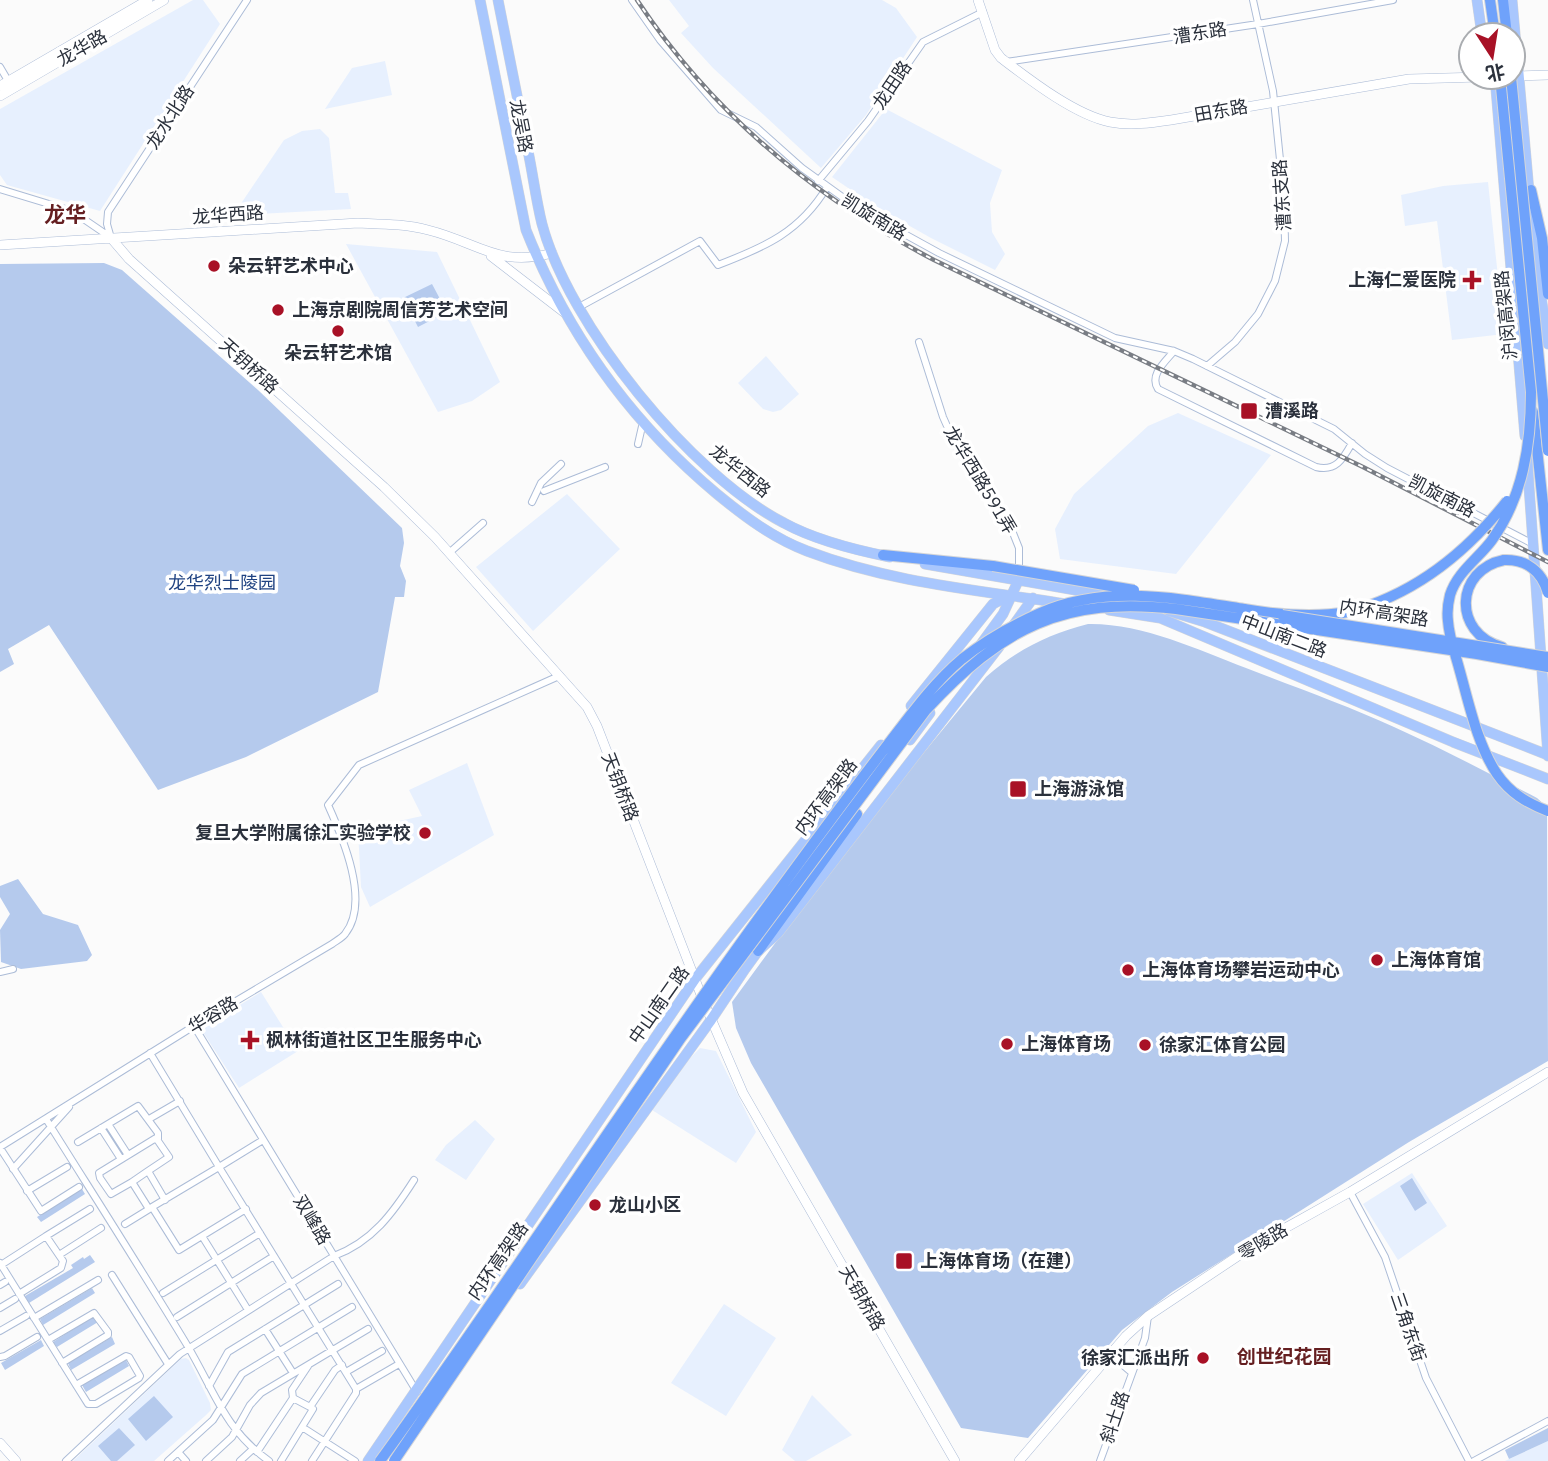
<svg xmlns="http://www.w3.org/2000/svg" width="1548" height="1461" font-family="'IBM Plex Sans','Noto Sans SC',sans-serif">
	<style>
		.built { fill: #e7f0fe }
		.green { fill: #b5caed }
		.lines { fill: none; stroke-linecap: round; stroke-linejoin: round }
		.street-casing { stroke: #acbcd7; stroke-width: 8 }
		.secondary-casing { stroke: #acbcd7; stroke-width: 10 }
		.primary-casing { stroke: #d5d6d8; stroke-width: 11 }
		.highway-casing { stroke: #d5d6d8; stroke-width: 12 }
		.street { stroke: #fff; stroke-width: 6 }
		.secondary { stroke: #fff; stroke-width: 9 }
		.primary { stroke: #a9c7fd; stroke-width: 10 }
		.highway { stroke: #6fa2fb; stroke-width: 10 }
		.rail-casing { stroke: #797d84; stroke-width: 4.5 }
		.rail { stroke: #fff; stroke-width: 2; stroke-dasharray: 5; stroke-linecap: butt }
		.highway-bridge-casing { stroke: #d5d6d8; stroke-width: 12; stroke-linecap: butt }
		.highway-bridge { stroke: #6fa2fb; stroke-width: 10 }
		.poi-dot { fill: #a81126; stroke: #fff; stroke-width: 2.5 }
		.labels { text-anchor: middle; stroke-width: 7; stroke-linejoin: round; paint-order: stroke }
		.street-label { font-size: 18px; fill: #2b313c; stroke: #fff }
		.poi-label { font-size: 18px; font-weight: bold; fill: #2b313c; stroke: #fff; text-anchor: start }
		.park-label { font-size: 18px; fill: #204382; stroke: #fff }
		.neighbourhood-label { font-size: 19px; font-weight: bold; fill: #651f21; stroke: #fff }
		.quarter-label { font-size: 21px; font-weight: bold; fill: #651f21; stroke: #fff }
	</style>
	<rect width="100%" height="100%" fill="#fbfbfb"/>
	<!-- built -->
	<path class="built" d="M193 0H203L220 24 100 211 7 185 0 175V109Z
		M669 0H882L896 8 917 37 866 115 821 168 713 68 681 33 689 26Z
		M385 61 392 95 325 109 352 68Z
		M886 109 1002 170 990 203 992 232 1005 254 995 270 931 238 876 207 832 177Z
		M320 129 329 138 335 193H348L351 209 238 215 240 205 284 140 302 131Z
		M1488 182 1504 334 1452 340 1437 221 1405 226 1401 195 1443 186Z
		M346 244 437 252 500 382 472 401 438 412Z
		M766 356 799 394 781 410 773 412 763 409 738 383Z
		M1178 413 1271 455 1176 574 1060 559 1055 529 1074 494 1148 426Z
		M567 494 620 549 533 631 476 567Z
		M467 763 494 835 370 907 361 887 358 830 422 816 409 790Z
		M261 992 298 1051 239 1088 201 1029Z
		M700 1048 716 1051 756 1132 736 1163 652 1110 686 1062Z
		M475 1120 495 1139 466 1180 435 1160 446 1145Z
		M1412 1173 1447 1226 1398 1260 1363 1204Z
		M724 1304 776 1338 726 1416 671 1383Z
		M186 1358 189 1360 210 1403 211 1410 205 1416 154 1461H73L181 1359Z
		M812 1395 852 1435 806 1461H795L782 1450Z
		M1548 1441V1461H1505L1509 1459Z"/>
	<!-- green -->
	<path class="green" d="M104 263 122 270 258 390 402 528 404 543 400 566 406 581 404 597H395L378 692 246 757 158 790 49 625 8 649 14 664 0 672V264Z
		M432 284 447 312 418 327 403 298Z
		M1088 624C1142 623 1196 649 1246 668 1295 687 1346 705 1394 727 1443 749 1490 774 1537 798L1547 807 1548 1061 1409 1142 1172 1292 1122 1330 1028 1438 961 1428 751 1063 736 1028 732 1002 842 852 986 677C1017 650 1048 634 1088 624Z
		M18 879 43 914 78 925 92 955 87 961 21 969 1 962 0 930 10 914 0 897V886Z
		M1412 1178 1427 1203 1415 1211 1400 1186Z
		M82 1189 85 1194 41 1222 37 1217Z
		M90 1255 95 1262 29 1303 25 1296 73 1268 71 1265 83 1257 84 1259Z
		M92 1288 95 1293 43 1325 40 1319Z
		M94 1316 98 1322 57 1347 53 1342Z
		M112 1337 115 1344 71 1370 68 1363Z
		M41 1340 44 1346 5 1370 1 1363Z
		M126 1360 129 1366 86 1392 82 1385Z
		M154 1396 173 1417 146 1441 128 1419Z
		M119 1428 135 1445 117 1461H111L98 1446Z
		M1548 1428V1441L1509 1459 1505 1450Z"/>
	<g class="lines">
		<!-- street casing -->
		<g class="street-casing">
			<path id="street" d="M632 0 660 40 721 110 756 127 802 168 859 209 939 253 1115 338 1174 351 1193 359 1334 429 1365 454 1387 468 1533 544
				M1006 62 1258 24 1393 0
				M0 67 10 84
				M818 181 868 121 923 42 983 12
				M0 189 72 211 110 237
				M111 238 107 224 108 212 247 0
				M579 307 700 241 718 265C765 247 800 232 827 187
				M919 342 943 417 955 444 984 491 1011 528 1019 548V570
				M1174 351C1165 362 1149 375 1158 389L1316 467C1336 472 1343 459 1352 443
				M1207 366 1235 342 1258 314 1275 281 1285 241 1284 199 1273 91 1253 0
				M638 444 643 422
				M544 491 605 467
				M532 502 541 483 561 464
				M449 553 483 523
				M0 972 13 969
				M194 1026 417 1392
				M150 1053 219 1167 152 1207 179 1250 246 1209
				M46 1119C93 1194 141 1269 187 1345 214 1390 224 1429 269 1461
				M149 1119 180 1101
				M108 1124 128 1155
				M101 1128 121 1159
				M263 1140 219 1167 356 1389V1393L312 1461
				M78 1142 138 1106 158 1133V1139
				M0 1147 194 1026 332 944C336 941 342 938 345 934 371 902 342 836 328 805L359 765 559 676
				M0 1148 41 1211 79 1187
				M13 1169 69 1107
				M132 1182 111 1194 100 1178 99 1173 156 1138 169 1157 148 1171
				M27 1191 67 1167
				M1350 1192 1385 1257 1426 1378 1469 1461
				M149 1209 132 1182 148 1171 165 1200
				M125 1224 151 1208
				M46 1236 90 1209
				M202 1236 248 1310
				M59 1255 101 1228
				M0 1263 76 1385 88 1404H96L139 1378 140 1376 129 1357 126 1356 76 1385
				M1 1265 46 1236 63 1261 61 1268 19 1294
				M112 1275 168 1364
				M0 1285 5 1282
				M163 1293 260 1233
				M0 1308 15 1299
				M177 1317 274 1256
				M34 1318 98 1280
				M265 1329 293 1373
				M0 1331 26 1316
				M48 1340 94 1313 108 1332V1335L62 1363
				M1110 1354 1131 1372
				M0 1357 5 1356 37 1337
				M346 1372 382 1351
				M209 1386 228 1352 338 1284
				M356 1389 399 1364
				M293 1398 292 1390 308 1366
				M302 1427 355 1461
				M178 1452 186 1461
				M257 1452 293 1398 310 1407
				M66 1461 180 1354 334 1256C372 1242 393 1213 414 1180
				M168 1461 213 1420 242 1374 352 1307
				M206 1461 232 1437 250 1405 261 1393 368 1329
				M240 1461 253 1449
				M281 1461 313 1409 310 1407 335 1370 342 1365
				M1100 1461 1145 1338 1148 1316
				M1474 1461 1548 1421"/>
		</g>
		<!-- secondary casing -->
		<g class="secondary-casing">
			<path id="secondary" d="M978 0 995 50 1001 58C1030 80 1075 115 1110 122 1130 126 1151 123 1171 120L1409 79 1548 75
				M0 86 148 0
				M0 96 164 0
				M111 238 129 259 384 487 435 537 587 707 597 726 703 1000 743 1093 955 1461
				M0 245 358 223C382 224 406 224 428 230 477 242 499 268 552 253
				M491 256 565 313
				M0 1443 16 1461
				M1019 1461 1126 1336 1148 1316 1253 1246 1350 1192 1548 1072"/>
		</g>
		<!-- primary casing -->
		<g class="primary-casing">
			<path id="primary" d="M480 0 526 230C567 333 632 423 717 494 745 517 773 538 807 551 891 583 979 590 1067 604
				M498 0C508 50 518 101 528 151 533 175 536 200 542 224 569 325 691 475 784 523 815 540 855 550 890 557
				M1477 0 1482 35
				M1512 0 1534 248 1548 344
				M1495 77 1525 436
				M1527 458 1548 756
				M925 564 1104 595
				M1109 610 1160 618 1453 742 1548 779
				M1169 611 1205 622 1548 755
				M1013 626 1033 598
				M960 673 1003 614 1019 579
				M911 706 993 604 1010 595
				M910 740 930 713
				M520 1284 711 1020 745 969 758 951 778 933 999 647
				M368 1461 695 979 881 745"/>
		</g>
		<!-- highway casing -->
		<g class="highway-casing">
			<path id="highway" d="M1490 0 1495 35
				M1503 0 1507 35
				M1531 190 1542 238 1548 294
				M1533 412 1548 550
				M883 555 993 566
				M1244 609C1279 615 1313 618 1348 612
				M1502 647C1452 633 1455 570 1504 560
				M758 951 857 814"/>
		</g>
		<!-- street -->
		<use href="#street" class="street"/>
		<!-- secondary -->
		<use href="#secondary" class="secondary"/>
		<!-- primary -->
		<use href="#primary" class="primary"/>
		<!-- highway -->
		<use href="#highway" class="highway"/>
		<!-- rail casing -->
		<g class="rail-casing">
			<path id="rail" d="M637 0C712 113 815 198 934 260L1363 467 1548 562"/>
		</g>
		<!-- rail -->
		<use href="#rail" class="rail"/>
		<!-- highway-bridge casing -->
		<g class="highway-bridge-casing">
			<path id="highway-bridge" d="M1500 77 1531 392C1531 444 1523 497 1492 540 1479 558 1457 572 1450 595 1448 603 1447 613 1448 621 1449 637 1455 653 1459 668 1469 703 1477 744 1497 774 1510 793 1527 803 1548 811
				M1511 77 1548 451
				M1504 560C1526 559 1542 571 1548 593
				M993 566 1134 590
				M1348 612C1413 595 1466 553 1507 501
				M1282 615 1548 657
				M380 1461C512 1279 633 1090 766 908 804 856 842 804 882 752 907 720 931 685 962 659 986 640 1013 625 1040 613 1106 584 1176 598 1244 609
				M394 1461 681 1038 926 710C1002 628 1063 596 1176 609L1477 654 1548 667"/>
		</g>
		<!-- highway-bridge -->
		<use href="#highway-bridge" class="highway-bridge"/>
	</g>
	<!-- markers -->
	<g class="poi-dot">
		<circle cx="214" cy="266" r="7"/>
		<path d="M1468.5 269.5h7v7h7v7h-7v7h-7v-7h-7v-7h7z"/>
		<circle cx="278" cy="310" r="7"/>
		<circle cx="338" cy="331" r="7"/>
		<rect x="1240" y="402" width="18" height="18" rx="3.5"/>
		<rect x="1009" y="780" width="18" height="18" rx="3.5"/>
		<circle cx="425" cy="833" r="7"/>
		<circle cx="1377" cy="960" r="7"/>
		<circle cx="1128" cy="970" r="7"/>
		<path d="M246.5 1029.5h7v7h7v7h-7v7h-7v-7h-7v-7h7z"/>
		<circle cx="1007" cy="1044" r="7"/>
		<circle cx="1145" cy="1045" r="7"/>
		<circle cx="595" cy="1205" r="7"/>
		<rect x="895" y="1252" width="18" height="18" rx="3.5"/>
		<circle cx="1203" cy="1358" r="7"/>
	</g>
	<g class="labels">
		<!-- street labels -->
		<g class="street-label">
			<text transform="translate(1200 33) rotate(-9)" y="6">漕东路</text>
			<text transform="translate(82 48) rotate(-30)" y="6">龙华路</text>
			<text transform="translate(892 85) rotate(-56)" y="6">龙田路</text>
			<text transform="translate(1221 111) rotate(-10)" y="6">田东路</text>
			<text transform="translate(170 117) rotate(-57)" y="6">龙水北路</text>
			<text transform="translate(521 126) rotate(79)" y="6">龙吴路</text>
			<text transform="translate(1282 195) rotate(-94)" y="6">漕东支路</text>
			<text transform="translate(228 215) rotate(-4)" y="6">龙华西路</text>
			<text transform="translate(874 217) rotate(31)" y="6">凯旋南路</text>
			<text transform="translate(1506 315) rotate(-96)" y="6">沪闵高架路</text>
			<text transform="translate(249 366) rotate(42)" y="6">天钥桥路</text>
			<text transform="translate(740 471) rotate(39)" y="6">龙华西路</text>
			<text transform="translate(980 480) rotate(59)" y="6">龙华西路591弄</text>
			<text transform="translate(1442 496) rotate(27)" y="6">凯旋南路</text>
			<text transform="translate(1384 613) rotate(9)" y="6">内环高架路</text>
			<text transform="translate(1284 636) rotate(21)" y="6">中山南二路</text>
			<text transform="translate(620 787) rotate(69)" y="6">天钥桥路</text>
			<text transform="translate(826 797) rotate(-53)" y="6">内环高架路</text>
			<text transform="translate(659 1005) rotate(-55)" y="6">中山南二路</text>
			<text transform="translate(213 1015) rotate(-31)" y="6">华容路</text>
			<text transform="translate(312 1220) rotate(59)" y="6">双峰路</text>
			<text transform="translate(1263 1242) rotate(-31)" y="6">零陵路</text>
			<text transform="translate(498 1261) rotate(-55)" y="6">内环高架路</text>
			<text transform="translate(862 1298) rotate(60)" y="6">天钥桥路</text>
			<text transform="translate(1408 1327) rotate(71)" y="6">三角东街</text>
			<text transform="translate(1115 1417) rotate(-71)" y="6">斜土路</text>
		</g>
		<!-- poi labels -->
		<g class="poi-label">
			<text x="228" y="272">朵云轩艺术中心</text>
			<text x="1456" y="286" text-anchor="end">上海仁爱医院</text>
			<text x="292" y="316">上海京剧院周信芳艺术空间</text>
			<text x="338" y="359" text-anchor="middle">朵云轩艺术馆</text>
			<text x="1265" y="417">漕溪路</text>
			<text x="1034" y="795">上海游泳馆</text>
			<text x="411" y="839" text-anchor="end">复旦大学附属徐汇实验学校</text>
			<text x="1391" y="966">上海体育馆</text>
			<text x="1142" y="976">上海体育场攀岩运动中心</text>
			<text x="266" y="1046">枫林街道社区卫生服务中心</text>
			<text x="1021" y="1050">上海体育场</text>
			<text x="1159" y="1051">徐家汇体育公园</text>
			<text x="609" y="1211">龙山小区</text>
			<text x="920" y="1267">上海体育场（在建）</text>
			<text x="1189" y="1364" text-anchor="end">徐家汇派出所</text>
		</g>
		<!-- park labels -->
		<g class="park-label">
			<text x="222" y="589">龙华烈士陵园</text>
		</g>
		<!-- neighbourhood labels -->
		<g class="neighbourhood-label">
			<text x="1284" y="1363">创世纪花园</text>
		</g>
		<!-- quarter labels -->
		<g class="quarter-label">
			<text x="65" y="222">龙华</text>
		</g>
	</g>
	<!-- north arrow -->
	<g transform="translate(1492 56) rotate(168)"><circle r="33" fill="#ffffff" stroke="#aaadb1" stroke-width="2"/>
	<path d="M0-5L12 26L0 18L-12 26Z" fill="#a81126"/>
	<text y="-10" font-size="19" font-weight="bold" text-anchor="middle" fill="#2b313c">北</text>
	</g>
</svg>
